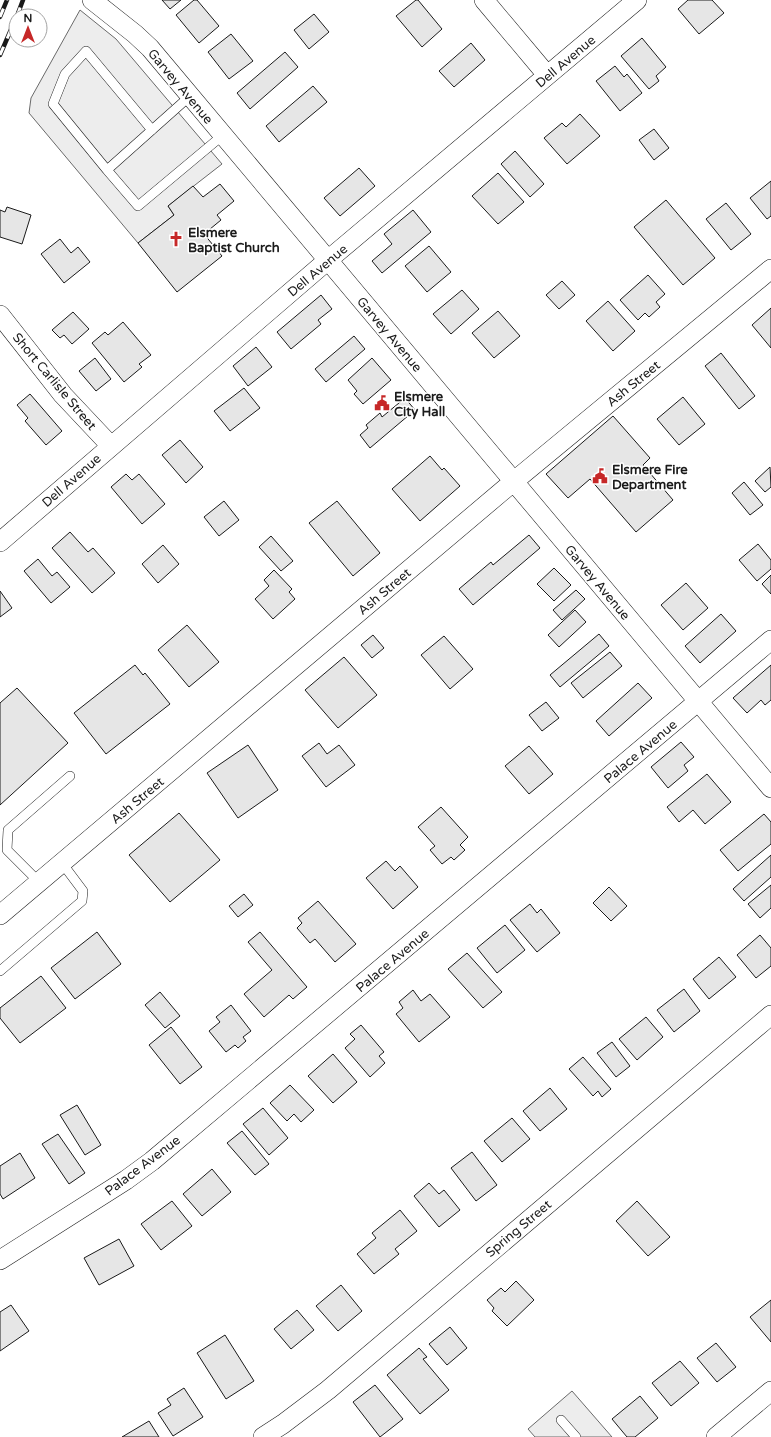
<svg xmlns="http://www.w3.org/2000/svg" width="771" height="1437" font-family="'Varela Round',sans-serif">
	<style>
		.parking { fill: #ededed; stroke: #6a6a6a }
		.building { fill: #e6e6e6; stroke: #1a1a1a }
		.lines { fill: none; stroke-linecap: round; stroke-linejoin: round }
		.service-casing { stroke: #1a1a1a; stroke-width: 10 }
		.minor-casing { stroke: #1a1a1a; stroke-width: 20 }
		.service { stroke: #fff; stroke-width: 9 }
		.minor { stroke: #fff; stroke-width: 19 }
		.rail-casing { stroke: #1a1a1a; stroke-width: 4.5 }
		.rail { stroke: #fff; stroke-width: 3; stroke-dasharray: 9; stroke-linecap: butt }
		.labels { text-anchor: middle; stroke-width: 3; stroke-linejoin: round; paint-order: stroke }
		.street-label { font-size: 13px; fill: #1a1a1a; stroke: #fff }
		.poi-label { font-size: 13px; font-weight: bold; fill: #1a1a1a; stroke: #fff; text-anchor: start }
	</style>
	<rect width="100%" height="100%" fill="#fff"/>
	<!-- parking -->
	<path class="parking" d="M80 10 116 39 222 164 168 206 174 215 138 243 29 113 31 98Z
		M572 1391 612 1437H535L528 1429Z"/>
	<!-- building -->
	<path class="building" d="M162 0H181L170 9Z
		M194 0H197L219 26 199 43 176 15Z
		M416 0H418L442 29 422 47 396 16Z
		M688 0H712L724 13 699 34 678 9Z
		M314 14 329 32 309 49 294 30Z
		M231 34 253 61 229 79 208 52Z
		M642 38 666 67 656 76 659 81 649 89 621 56Z
		M471 43 485 60 454 87 439 71Z
		M285 52 298 67 250 109 237 93Z
		M615 66 624 77 627 74 642 93 620 111 596 81Z
		M313 86 327 102 279 142 266 126Z
		M580 114 600 136 567 164 544 138 562 123 566 127Z
		M654 129 669 148 654 160 639 140Z
		M515 151 544 184 530 197 501 164Z
		M359 168 375 186 340 216 324 198Z
		M498 173 524 202 498 224 472 196Z
		M771 181V216L767 219 750 198Z
		M220 184 234 201 217 215 221 220 204 234 222 256 177 292 138 243 174 215 168 206 193 186 203 197Z
		M666 200 715 258 683 285 634 227Z
		M726 203 751 234 731 250 706 219Z
		M7 207 31 215 22 244 0 237V210L5 212Z
		M413 210 431 232 382 273 372 261 392 244 384 234Z
		M60 239 71 253 78 247 90 262 64 283 41 254Z
		M429 246 451 272 427 292 405 266Z
		M648 275 665 294 656 302 660 307 649 317 645 313 638 320 620 300Z
		M562 281 575 295 559 309 546 295Z
		M462 290 479 309 451 334 433 314Z
		M321 295 332 309 318 320 321 324 291 349 277 332Z
		M608 301 635 331 613 351 586 321Z
		M771 308V348L752 325Z
		M498 311 520 336 494 358 472 333Z
		M73 312 89 329 72 344 64 335 60 338 52 330Z
		M123 322 151 355 139 364 142 367 124 382 92 343 105 332 108 335Z
		M354 336 365 349 326 382 315 369Z
		M256 347 272 367 248 386 233 366Z
		M721 353 755 396 739 409 705 366Z
		M95 358 111 379 96 391 79 371Z
		M372 358 391 380 363 404 354 394 357 391 348 380Z
		M244 388 260 408 230 431 214 411Z
		M30 394 62 431 46 445 25 421 28 418 17 405Z
		M683 397 705 424 679 445 657 419Z
		M405 398 415 410 370 448 360 435 368 428 366 425 380 413 382 417Z
		M613 416 650 458 643 465 673 500 636 532 590 479 568 498 546 474Z
		M180 440 203 467 186 483 162 455Z
		M430 456 442 470 444 468 460 486 420 521 392 489Z
		M770 467 771 487 765 492 755 481Z
		M126 474 132 480 139 474 165 504 142 524 111 487Z
		M744 482 763 505 750 515 732 493Z
		M224 501 239 520 219 536 204 517Z
		M337 501 380 553 353 576 309 523Z
		M70 532 88 552 93 548 115 573 92 593 52 548Z
		M529 535 540 548 473 605 459 589 491 562 493 565Z
		M271 536 293 561 281 571 259 547Z
		M758 544 771 560V569L757 581 739 560Z
		M163 545 179 564 158 583 142 564Z
		M38 559 52 576 57 572 70 587 51 603 24 571Z
		M554 568 571 585 554 601 537 584Z
		M274 570 292 589 289 592 295 599 273 619 255 599 269 586 264 580Z
		M771 575V594L762 584Z
		M686 583 708 608 683 630 661 605Z
		M576 590 585 599 562 620 553 610Z
		M0 591 12 608 0 617Z
		M575 610 586 622 559 647 548 635Z
		M721 614 736 631 700 663 685 646Z
		M187 625 219 662 189 687 158 650Z
		M599 634 609 646 560 687 550 675Z
		M373 635 384 648 372 658 361 645Z
		M444 636 473 669 450 689 421 655Z
		M610 652 622 666 583 698 571 683Z
		M344 657 377 695 338 728 305 690Z
		M135 665 143 675 145 673 170 704 106 754 74 713Z
		M771 665V700L765 705 761 700 747 713 733 698Z
		M638 683 652 698 609 736 596 721Z
		M17 688 68 743 0 805V703Z
		M546 702 559 718 542 731 529 715Z
		M681 742 694 757 684 765 688 771 668 788 651 767Z
		M319 743 327 754 339 745 355 765 326 787 302 756Z
		M248 745 278 790 238 818 207 773Z
		M529 746 553 774 529 794 505 766Z
		M707 774 731 802 705 824 693 810 679 822 667 807Z
		M441 807 468 837 460 845 465 850 454 860 451 857 442 864 430 850 435 846 418 827Z
		M179 813 220 860 170 902 129 855Z
		M764 814 771 822V844L738 871 720 850Z
		M771 855V877L744 901 733 889Z
		M386 861 395 871 400 866 418 887 393 909 366 878Z
		M771 885V908L760 918 748 904Z
		M609 887 627 906 611 921 593 903Z
		M244 894 253 905 238 917 229 906Z
		M318 901 356 944 335 962 315 939 310 943 297 928 302 923 298 918Z
		M530 904 537 913 541 909 560 933 537 952 510 920Z
		M505 925 525 950 497 973 477 948Z
		M97 932 121 964 75 999 51 968Z
		M260 932 307 987 293 999 289 995 264 1017 244 994 272 970 248 942Z
		M760 935 771 948V966L756 978 737 955Z
		M467 953 502 992 483 1008 448 969Z
		M719 957 736 977 709 999 693 979Z
		M41 976 66 1008 20 1043 0 1018V1008Z
		M684 989 700 1011 674 1032 657 1010Z
		M413 990 421 1001 430 994 450 1017 419 1042 396 1014 403 1008 399 1002Z
		M160 992 180 1016 165 1028 145 1005Z
		M231 1005 251 1031 243 1037 246 1041 238 1048 235 1045 226 1052 209 1031 220 1022 216 1017Z
		M646 1017 663 1037 637 1060 619 1039Z
		M361 1025 384 1052 379 1056 385 1063 370 1077 345 1048 355 1039 350 1034Z
		M171 1027 202 1067 180 1084 149 1045Z
		M612 1042 630 1066 616 1077 597 1053Z
		M333 1054 357 1082 333 1103 308 1076Z
		M583 1057 611 1089 602 1097 598 1091 593 1096 569 1069Z
		M290 1085 314 1110 301 1122 294 1114 287 1121 270 1103Z
		M550 1088 567 1109 540 1131 523 1111Z
		M77 1105 101 1145 85 1155 60 1115Z
		M263 1108 288 1138 269 1155 243 1124Z
		M512 1118 530 1139 502 1162 484 1141Z
		M242 1131 269 1164 255 1175 227 1143Z
		M58 1134 85 1173 69 1184 42 1144Z
		M472 1152 497 1185 476 1201 451 1168Z
		M20 1153 35 1178 3 1199 0 1194V1166Z
		M212 1169 231 1192 202 1216 183 1194Z
		M429 1183 439 1194 444 1190 460 1210 439 1227 414 1196Z
		M172 1201 192 1226 161 1250 141 1224Z
		M637 1201 670 1237 648 1256 616 1221Z
		M400 1210 417 1231 395 1249 399 1254 374 1274 357 1254 376 1238 372 1233Z
		M119 1239 134 1266 99 1285 84 1258Z
		M516 1281 534 1300 507 1326 492 1311 494 1308 487 1300 501 1288 505 1292Z
		M341 1285 362 1311 338 1331 316 1306Z
		M771 1300V1342L750 1317Z
		M11 1305 29 1331 0 1351V1312Z
		M297 1310 314 1330 291 1349 274 1329Z
		M450 1327 467 1348 447 1365 429 1344Z
		M225 1335 254 1381 226 1399 197 1353Z
		M716 1343 736 1367 717 1382 697 1358Z
		M419 1348 427 1357 423 1359 449 1390 420 1414 387 1375Z
		M680 1361 699 1383 671 1406 652 1383Z
		M375 1385 403 1419 380 1437 353 1402Z
		M184 1388 203 1417 173 1436 158 1413 171 1405 167 1399Z
		M640 1396 658 1418 635 1437H627L612 1419Z
		M149 1421 159 1437H122Z"/>
	<g class="lines">
		<!-- service casing -->
		<g class="service-casing">
			<path id="service" d="M152 130 86 51 65 74 53 104 107 170 190 96
				M107 170 138 206 223 135
				M39 882 7 850 8 830 70 776
				M0 971 82 901 83 891 62 863
				M561 1420 576 1437"/>
		</g>
		<!-- minor casing -->
		<g class="minor-casing">
			<path id="minor" d="M92 0 135 34 150 48 771 788
				M484 0 547 75
				M0 315 63 395 111 446
				M0 542 328 260 637 0
				M0 915 513 482 771 269
				M0 1260 126 1180 152 1161 771 640
				M263 1437 283 1424 328 1390 771 1015
				M716 1437 771 1391"/>
		</g>
		<!-- service -->
		<use href="#service" class="service"/>
		<!-- minor -->
		<use href="#minor" class="minor"/>
		<!-- rail casing -->
		<g class="rail-casing">
			<path id="rail" d="M17 16 23 0
				M0 17 7 0
				M0 55 16 18"/>
		</g>
		<!-- rail -->
		<use href="#rail" class="rail"/>
	</g>
	<!-- icons -->
	<defs>
		<g id="church-bare" transform="scale(1.2)"><path d="M-1.2-6h2.4v3.5h3.3v2.4h-3.3V6h-2.4V-.1h-3.3v-2.4h3.3Z" fill="#c62828" stroke="#fff" stroke-width="2.5" paint-order="stroke"/></g>
		<g id="civic-bare" transform="scale(1.2)"><path d="M-.6-6.5H3V-4.5H.6V-3L4-1V1h2V6H-6V1h2V-1L-.6-3ZM-1.2 2.5V6h2.4V2.5Z" fill="#c62828" stroke="#fff" stroke-width="2.5" paint-order="stroke"/></g>
	</defs>
	<g fill-rule="evenodd">
		<use href="#church-bare" x="176" y="239"/>
		<use href="#civic-bare" x="382" y="403"/>
		<use href="#civic-bare" x="600" y="476"/>
	</g>
	<g class="labels">
		<!-- street labels -->
		<g class="street-label">
			<text transform="translate(565 61) rotate(-40)" y="5">Dell Avenue</text>
			<text transform="translate(181 86) rotate(50)" y="5">Garvey Avenue</text>
			<text transform="translate(317 270) rotate(-40)" y="5">Dell Avenue</text>
			<text transform="translate(390 334) rotate(50)" y="5">Garvey Avenue</text>
			<text transform="translate(55 381) rotate(50)" y="5">Short Carlisle Street</text>
			<text transform="translate(633 383) rotate(-39)" y="5">Ash Street</text>
			<text transform="translate(71 480) rotate(-41)" y="5">Dell Avenue</text>
			<text transform="translate(598 582) rotate(50)" y="5">Garvey Avenue</text>
			<text transform="translate(384 591) rotate(-40)" y="5">Ash Street</text>
			<text transform="translate(640 751) rotate(-40)" y="5">Palace Avenue</text>
			<text transform="translate(137 800) rotate(-40)" y="5">Ash Street</text>
			<text transform="translate(392 960) rotate(-40)" y="5">Palace Avenue</text>
			<text transform="translate(142 1165) rotate(-37)" y="5">Palace Avenue</text>
			<text transform="translate(518 1228) rotate(-40)" y="5">Spring Street</text>
		</g>
		<!-- poi labels -->
		<g class="poi-label">
			<text x="188" y="237">Elsmere<tspan x="188" dy="15">Baptist Church</tspan></text>
			<text x="394" y="401">Elsmere<tspan x="394" dy="15">City Hall</tspan></text>
			<text x="612" y="474">Elsmere Fire<tspan x="612" dy="15">Department</tspan></text>
		</g>
	</g>
	<!-- north arrow -->
	<g transform="translate(28 28)"><circle r="19" fill="#ffffff" stroke="#a3a3a3"/>
	<path d="M0-3L7 15L0 10L-7 15Z" fill="#c62828"/>
	<text y="-6" font-size="11" font-weight="bold" text-anchor="middle" fill="#1a1a1a">N</text>
	</g>
</svg>
